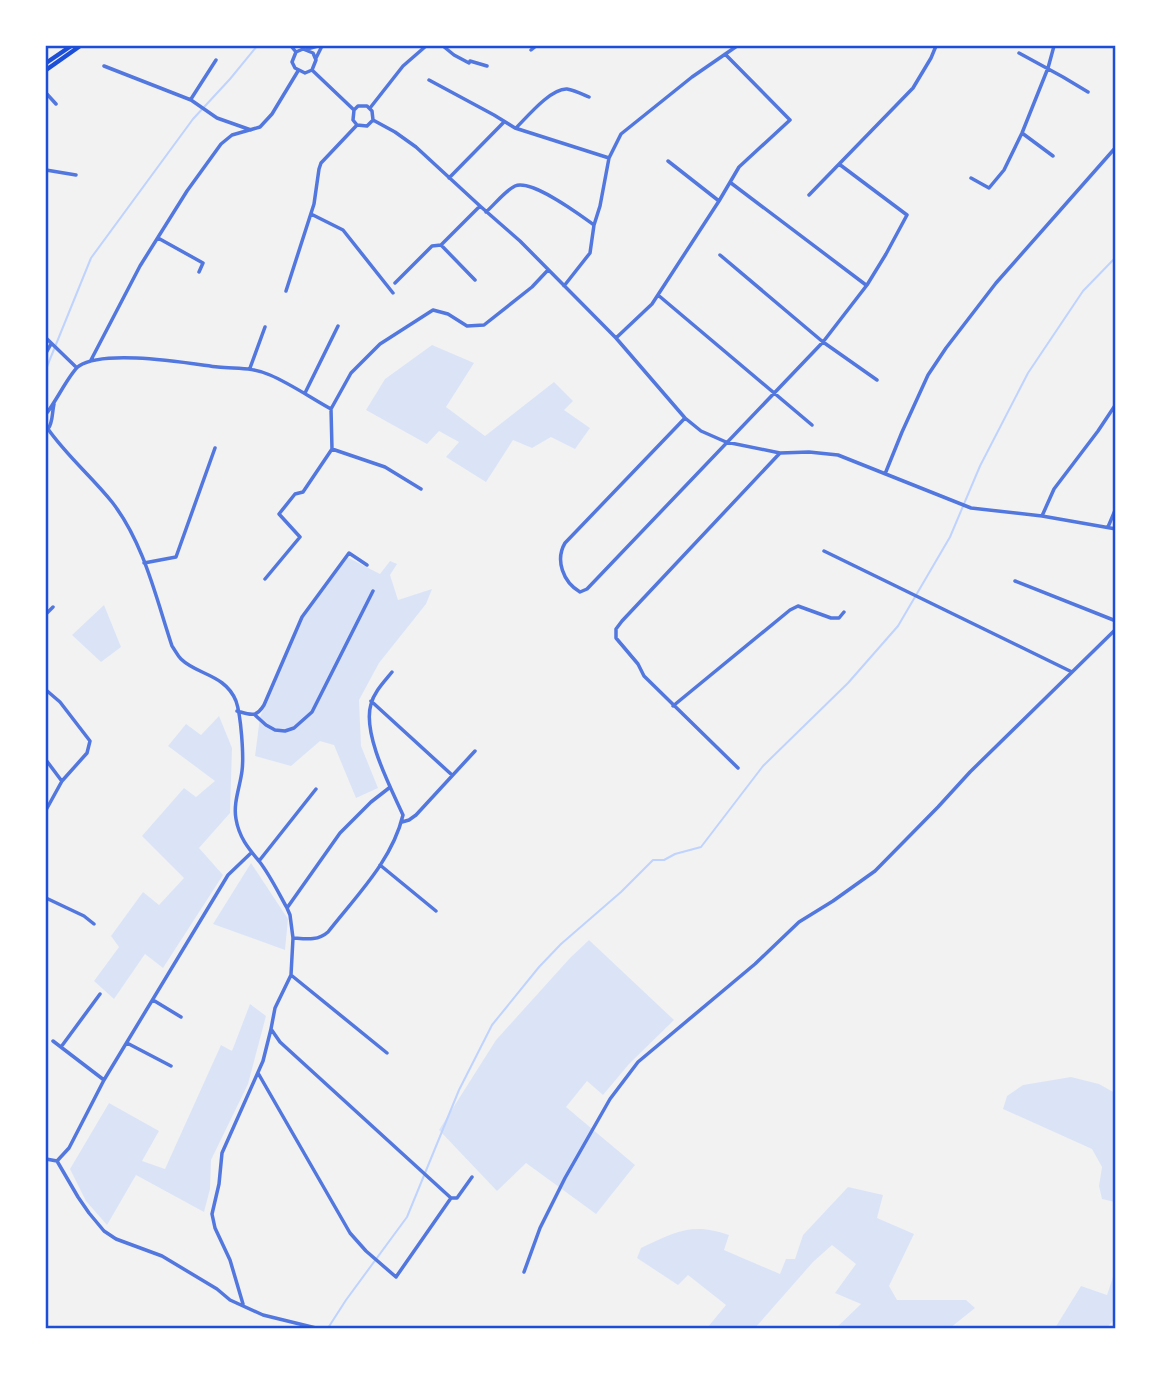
<svg xmlns="http://www.w3.org/2000/svg" width="1161" height="1374" font-family="Cabin,sans-serif">
	<style>
		.green { fill: #dbe4f7 }
		.lines { fill: none; stroke-linecap: round; stroke-linejoin: round }
		.stream { stroke: #bfd3fe; stroke-width: 2 }
		.minor { stroke: #5277de; stroke-width: 3.5 }
		.secondary { stroke: #1d4ed8; stroke-width: 4.5 }
		.neatline { fill: none; stroke: #1d4ed8; stroke-width: 2.5 }
	</style>
	<rect width="100%" height="100%" fill="#f2f2f2"/>
	<!-- green -->
	<path class="green" d="M432 345 474 363 446 407 485 436 554 382 573 401 564 410 590 428 575 449 551 437 532 448 513 440 486 482 446 457 459 442 439 431 427 444 366 410 385 379Z
		M347 557 380 574 390 561 397 564 390 575 398 600 432 589 426 604 379 663 359 700 361 746 378 788 356 798 334 745 320 741 291 766 255 756 260 717 305 611Z
		M104 605 121 647 101 662 72 635Z
		M219 716 232 748 230 813 199 848 223 875 163 968 145 954 114 999 94 981 119 947 111 936 143 892 159 905 184 878 142 836 184 788 196 797 215 781 168 746 186 724 201 735Z
		M251 863 288 919 285 950 213 924Z
		M589 940 674 1020 629 1064 603 1095 587 1081 566 1107 635 1165 596 1214 526 1163 497 1191 439 1130 496 1040 570 958Z
		M250 1004 266 1016 248 1084 211 1160 210 1189 204 1212 136 1175 107 1225 86 1201 70 1169 109 1103 159 1131 142 1161 165 1169 221 1045 232 1051Z
		M1071 1077 1099 1084 1115 1093V1202L1102 1199 1099 1186 1102 1167 1092 1149 1003 1109 1007 1096 1023 1085Z
		M848 1187 883 1195 877 1218 914 1234 889 1286 897 1300H966L975 1308 950 1328H836L861 1304 835 1293 856 1264 832 1245 813 1262 755 1328H707L726 1305 688 1275 678 1285 637 1258 641 1248C675 1232 691 1222 729 1235L724 1250 780 1274 786 1259H795L803 1235Z
		M1113 1277 1115 1278V1318L1107 1328H1055L1081 1286 1107 1295Z"/>
	<g class="lines">
		<!-- stream -->
		<path class="stream" d="M46 369 91 258 193 119 230 79 257 46
			M328 1328 346 1300 407 1217 459 1090 492 1025 539 967 561 944 621 892 653 860H664L675 854 701 847 763 766 848 683 898 626 950 537 980 466 1028 373 1083 291 1116 257"/>
		<!-- minor -->
		<path class="minor" d="M291 46 296 52
			M443 46 454 55 469 63 470 61 487 66
			M307 49 318 46
			M531 50 536 46
			M296 52 303 49 313 53 316 60 312 70
			M296 52 292 62 295 68 305 73 312 70
			M1019 53 1063 77 1088 92
			M316 58 322 46
			M104 66 191 100 217 118 251 130
			M312 70 354 110
			M429 80 494 115 515 128 609 158
			M46 93 56 104
			M191 99 216 60
			M370 108 403 66 426 46
			M354 110 353 120 357 125 367 126 373 120
			M354 110 358 106H367L372 111 373 120
			M373 120 395 132 416 147 480 206 520 241 616 338 685 418 701 431 726 442 780 453 809 452 838 455 971 508 1042 516 1116 529
			M516 128C527 117 551 88 567 89 574 90 582 94 589 97
			M1022 133 1053 156
			M668 161 719 201
			M46 170 76 175
			M449 178 504 122
			M971 178 989 188 1004 170 1022 133 1048 68 1054 46
			M731 183 866 285
			M809 195 913 88 931 58 936 46
			M486 212C495 204 505 191 515 186 532 179 580 215 594 225
			M311 214 343 230 393 293
			M158 238 203 263 199 272
			M441 245 475 280
			M720 255 823 342 877 380
			M395 283 432 246 441 245 480 206
			M564 286 590 253 594 225 600 206 609 158 621 134 692 77 737 46
			M286 291 314 204 319 169 321 163 357 125
			M658 295 812 425
			M46 338 76 367
			M616 338 652 304 719 201 739 167 790 120 725 54
			M46 353 51 344
			M91 360 140 266 187 191 221 144 232 135 260 127 272 114 298 71
			M250 368 265 327
			M305 393 338 326
			M54 404C52 412 53 423 48 429 67 456 92 477 112 502 144 543 156 598 172 646 175 650 177 655 181 659 197 675 225 674 236 701 241 715 244 756 242 771 240 787 233 803 236 819 239 837 248 848 259 861 270 875 278 892 287 908L290 915 293 938 291 975 275 1008 271 1029 280 1042 451 1198
			M46 414C56 402 70 372 79 366 105 349 186 363 218 367 236 369 253 367 270 375 291 384 311 398 331 409
			M685 418 565 543C555 560 563 582 580 592L587 589 823 342 867 285 886 254 907 215 839 164
			M885 474 902 432 928 375 946 348 996 283 1116 147
			M421 489 385 467 332 449 331 409 351 373 380 344 433 310 448 314 467 326 484 325 532 287 548 270
			M1042 516 1054 489 1098 431 1116 404
			M1108 527 1116 508
			M824 551 1072 672
			M144 563 176 557 215 448
			M265 579 300 537 279 514 295 494 303 492 332 449
			M1015 581 1116 621
			M46 614 53 607
			M46 690 60 702 90 741 87 753 62 781 46 810
			M371 701 452 775
			M673 706 790 610 798 606 831 618H839L844 612
			M237 711C251 715 256 718 264 705L302 617 349 553 367 565
			M255 715 266 725 275 730 285 731 294 728 312 712 373 591
			M46 760 61 780
			M738 768 644 676 638 664 616 638V629L622 621 780 453
			M402 822 409 820 416 815 475 751
			M259 861 316 789
			M380 865 436 911
			M46 898 84 916 94 924
			M287 908 340 833 371 802 389 788
			M294 938C306 939 318 941 328 932 356 896 392 861 403 815 391 788 362 734 371 704 374 692 384 682 392 672
			M291 975 387 1053
			M153 1000 181 1017
			M53 1041 104 1080
			M127 1043 171 1066
			M61 1047 100 994
			M258 1073 350 1233 366 1251 396 1277 451 1198H457L472 1177
			M46 1159 57 1161 69 1148 104 1080 228 875 251 853
			M57 1161 78 1197 89 1213 104 1231 116 1239 162 1256 217 1289 230 1300 263 1315 316 1328
			M524 1272 540 1228 565 1178 610 1099 638 1062 755 964 799 922 833 901 875 871 938 807 970 772 1116 629
			M243 1304 230 1260 215 1228 212 1214 219 1184 222 1153 263 1061 271 1029"/>
		<!-- secondary -->
		<path class="secondary" d="M46 63 71 46
			M46 70 80 46"/>
	</g>
	<!-- border -->
	<rect width="1161" height="1374" fill="none" stroke="#ffffff" stroke-width="94"/>
	<rect x="47" y="47" width="1067" height="1280" class="neatline"/>
</svg>
